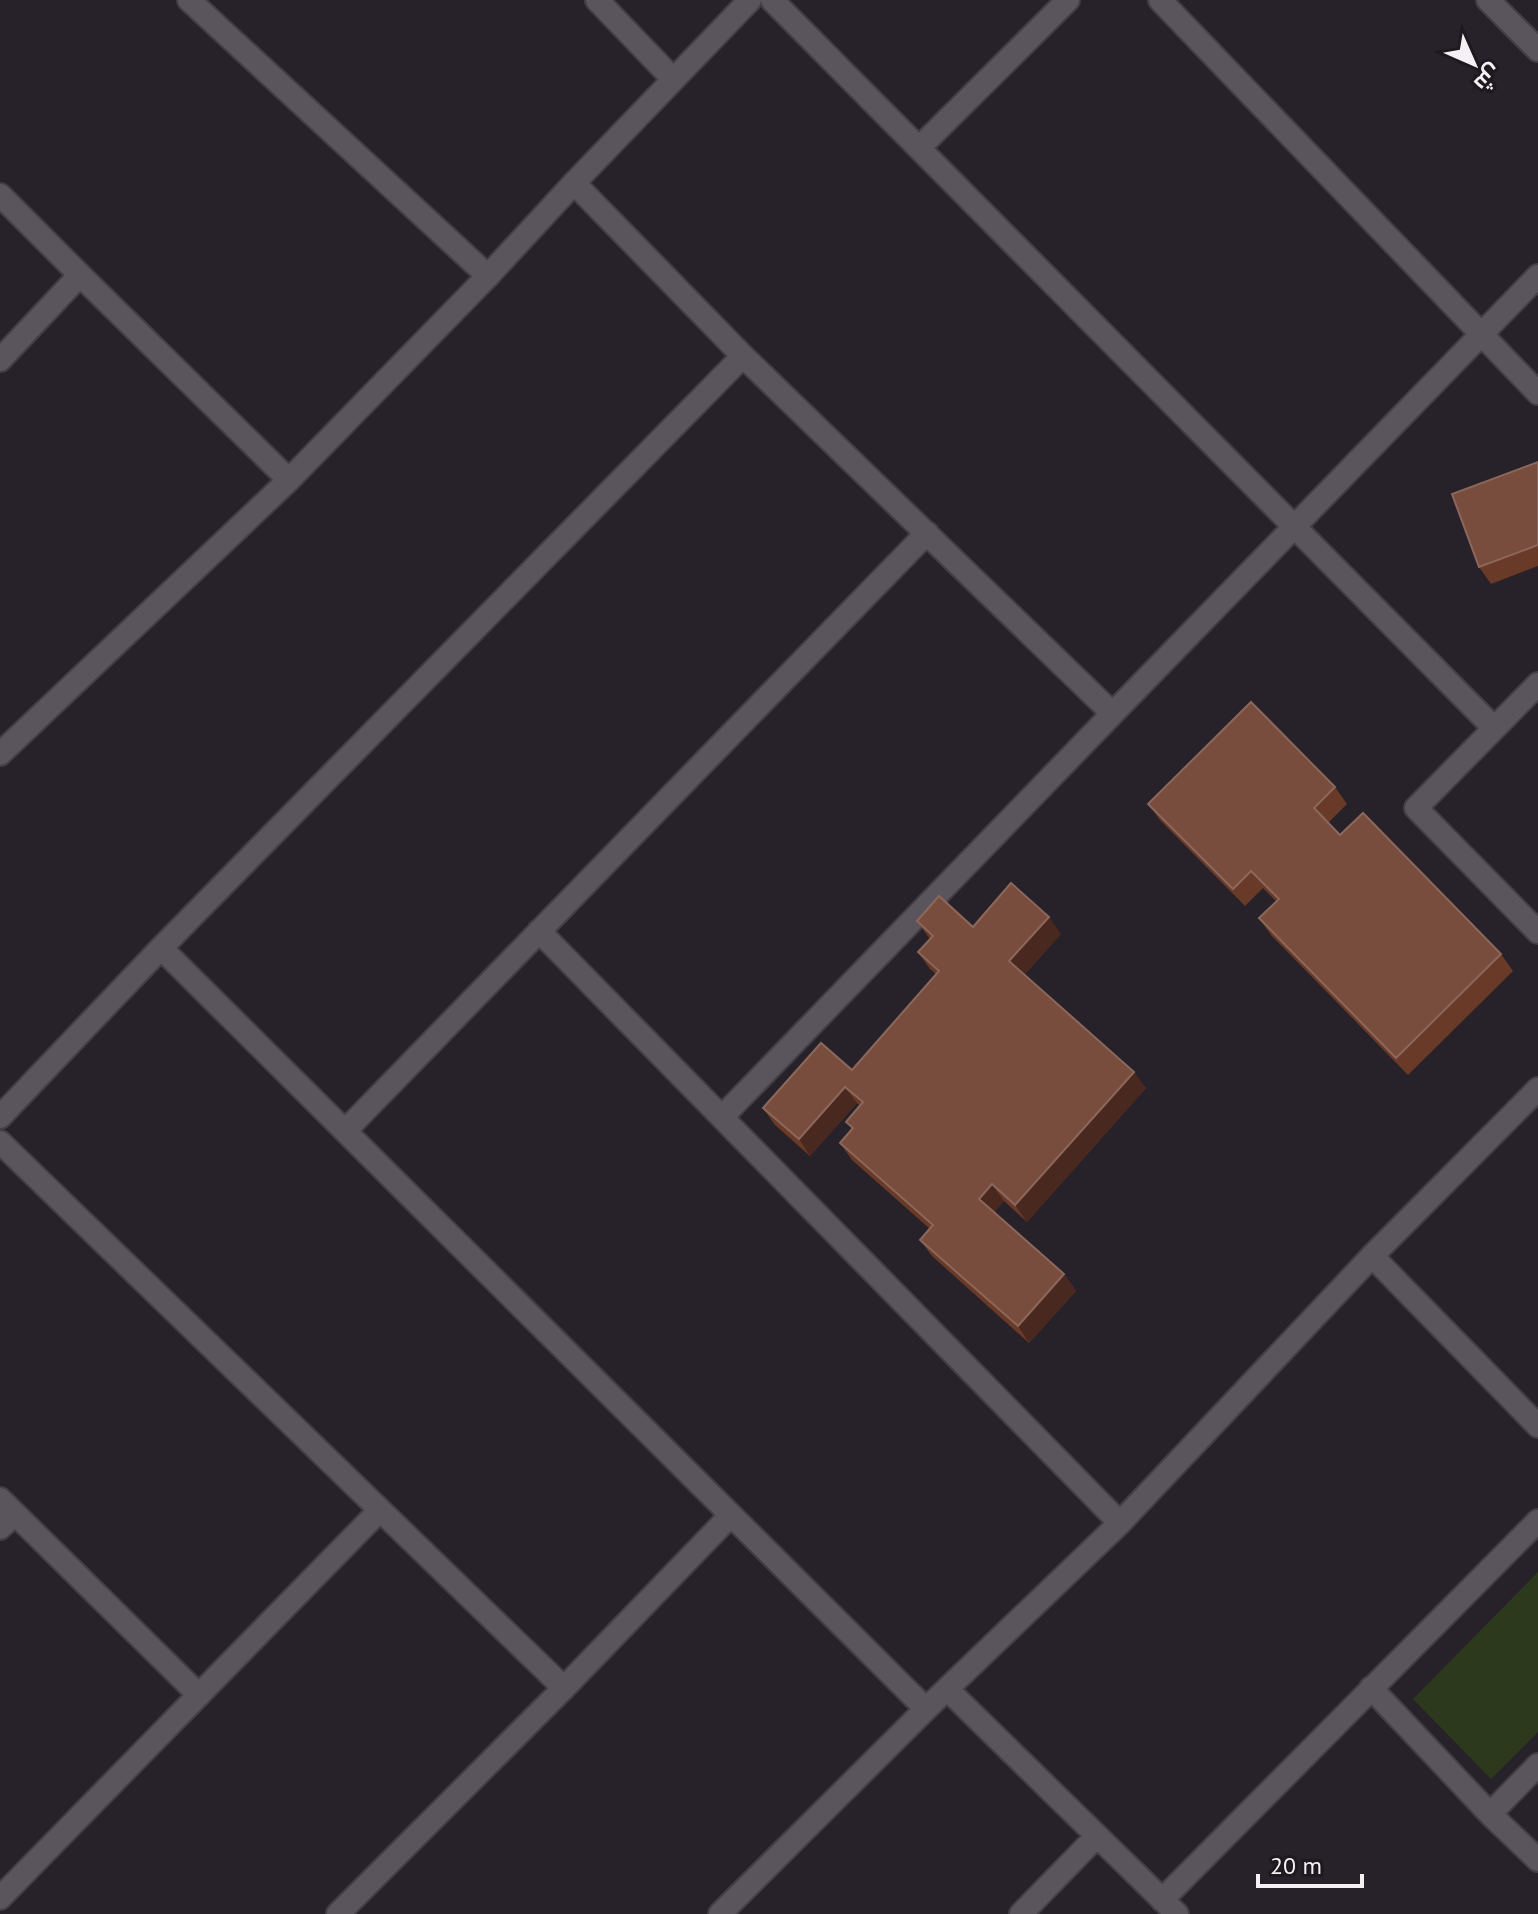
<svg xmlns="http://www.w3.org/2000/svg" width="1538" height="1914" font-family="'PT Sans',Cairo,sans-serif">
	<style>
		.green { fill: #2c391d }
		.lines { fill: none; stroke-linecap: round; stroke-linejoin: round }
		.minor-casing { stroke: #413e44; stroke-width: 26 }
		.tertiary-casing { stroke: #413e44; stroke-width: 26 }
		.minor { stroke: #5a555d; stroke-width: 22 }
		.tertiary { stroke: #5a555d; stroke-width: 22 }
		.wall { fill: #6a3a28 }
		.shaded-wall { fill: #49281f }
		.building { fill: #794d3e; stroke: #8c675b; stroke-width: 2 }
	</style>
	<rect width="100%" height="100%" fill="#272229"/>
	<!-- green -->
	<path class="green" d="M1538 1572V1732L1491 1779 1413 1699Z"/>
	<g class="lines">
		<!-- minor casing -->
		<g class="minor-casing">
			<path id="minor" d="M189 0 488 276
				M597 0 673 79
				M772 0 1494 728
				M1160 0 1538 393
				M1488 0 1538 50
				M919 148 1068 0
				M574 183 743 356 1112 713
				M0 195 80 275 289 480
				M0 360 80 275
				M1538 684 1416 808 1538 932
				M539 931 1120 1523
				M161 948 926 1709
				M0 1117 161 948 743 356
				M722 1117C993 836 1266 556 1538 276
				M345 1131 927 533
				M0 1142 564 1688
				M1372 1256 1538 1426
				M0 1499 199 1695
				M0 1528 15 1514
				M1371 1688 1490 1814 1538 1860
				M948 1690 1177 1914
				M1490 1814 1538 1765
				M0 1898 380 1510
				M1162 1900 1538 1521
				M338 1914 564 1688 731 1515
				M1021 1914 1097 1836"/>
		</g>
		<!-- tertiary casing -->
		<g class="tertiary-casing">
			<path id="tertiary" d="M0 754 289 480 488 276 574 183 750 0
				M720 1914 926 1709 1120 1523 1372 1256 1538 1089"/>
		</g>
		<!-- minor -->
		<use href="#minor" class="minor"/>
		<!-- tertiary -->
		<use href="#tertiary" class="tertiary"/>
	</g>
	<!-- wall -->
	<path class="wall" d="M1538 462V566L1491 584 1479 567Z
		M1335 787 1347 804 1328 823 1340 835 1501 954 1513 971 1408 1075 1271 935 1259 918 1276 901 1263 888 1245 906 1160 820 1148 804Z
		M917 921 1061 934 1024 975 1146 1088 1027 1222 1004 1201 994 1212 1064 1274 1076 1291 1029 1343 932 1256 920 1240 930 1229 852 1160 840 1143 852 1129 846 1122 860 1106 857 1103 810 1156 775 1125 763 1108 852 1070 936 974 930 969 918 952 930 939Z"/>
	<!-- shaded-wall -->
	<path class="shaded-wall" d="M1049 917 1061 934 1021 978 1009 961Z
		M1134 1072 1146 1088 1027 1222 1015 1205Z
		M845 1087 857 1103 810 1156 799 1139Z
		M992 1184 1004 1201 991 1216 979 1199Z
		M1064 1274 1076 1291 1029 1343 1018 1326Z"/>
	<!-- building -->
	<path class="building" d="M1538 462V545L1479 567 1452 494Z
		M1251 702 1335 787 1314 808 1340 835 1363 813 1501 954 1396 1058 1259 918 1279 899 1251 871 1233 889 1148 804Z
		M1011 883 1049 917 1009 961 1134 1072 1015 1205 992 1184 979 1199 1064 1274 1018 1326 920 1240 933 1225 840 1143 853 1128 846 1122 863 1102 845 1087 799 1139 763 1108 821 1043 852 1070 939 971 918 952 933 936 917 921 939 896 973 927Z"/>
	<!-- north arrow -->
	<g transform="translate(1474 64) rotate(135)" stroke="#1d191f" stroke-width="6" paint-order="stroke">
	<path d="M0-6L14 30L0 20L-14 30Z" fill="#f4f1f5"/>
	<text y="-12" font-size="22" font-weight="bold" text-anchor="middle" fill="#f4f1f5">ش</text>
	</g>
	<!-- scale -->
	<path d="M1258 1874v12h104v-12" fill="none" stroke="#f4f1f5" stroke-width="4"/>
	<text x="1270" y="1874" font-size="24" fill="#f4f1f5" stroke="#1d191f" stroke-width="6" paint-order="stroke">20 m</text>
</svg>
